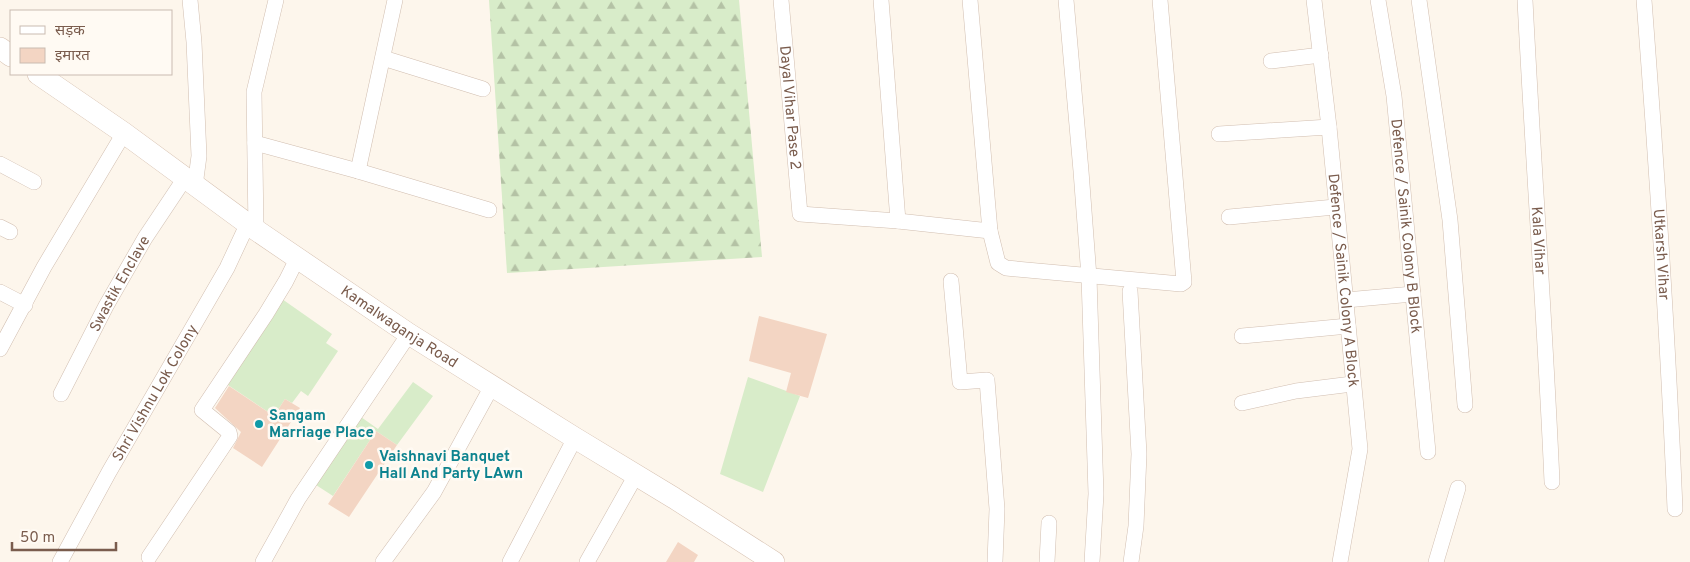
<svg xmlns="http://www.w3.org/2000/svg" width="1690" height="562" font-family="Overpass,'Noto Sans Devanagari',sans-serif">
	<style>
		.grass { fill: #d8ecc9 }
		.forest { fill: url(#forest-firs) }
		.building { fill: #f3d5c3 }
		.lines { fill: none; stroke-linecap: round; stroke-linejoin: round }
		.minor-casing { stroke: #d1beb0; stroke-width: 16 }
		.secondary-casing { stroke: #d6c0b0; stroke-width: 22 }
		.minor { stroke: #fff; stroke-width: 15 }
		.secondary { stroke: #fff; stroke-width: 21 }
		.culture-dot { fill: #0f9aa8; stroke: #fffaf3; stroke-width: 2 }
		.labels { text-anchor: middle; stroke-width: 5; stroke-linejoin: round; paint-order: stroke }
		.street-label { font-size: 15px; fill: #7a5c4d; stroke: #fffaf3 }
		.culture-label { font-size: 15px; font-weight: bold; fill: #0d838f; stroke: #fffaf3; text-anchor: start }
	</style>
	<defs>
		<pattern id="forest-firs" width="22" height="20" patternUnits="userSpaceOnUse" patternTransform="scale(1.25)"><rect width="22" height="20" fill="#d8ecc9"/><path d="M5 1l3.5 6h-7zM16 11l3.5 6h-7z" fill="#b4c2a5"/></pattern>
	</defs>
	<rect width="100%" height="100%" fill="#fdf6ec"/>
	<!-- grass -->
	<path class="grass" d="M282 299 332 334 326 343 338 351 308 396 301 391 292 403 285 399 274 416 228 385Z
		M748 377 800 396 763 492 720 474Z
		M413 382 433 396 397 445 376 431 333 496 316 485 361 417 378 429Z"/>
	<!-- forest -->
	<path class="forest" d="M489 0H739L762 257 507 273Z"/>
	<!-- building -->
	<path class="building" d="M759 316 827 334 808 398 786 392 791 373 749 361Z
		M229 386 274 416 285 399 300 408 262 467 233 448 241 432 215 408Z
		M376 431 397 445 349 517 328 504Z
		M678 542 698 555 694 562H666Z"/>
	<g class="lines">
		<!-- minor casing -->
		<g class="minor-casing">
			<g id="minor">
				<path d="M190 0 194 42 199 156 195 186"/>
				<path id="s1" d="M781 0 800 214 898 221 990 231 998 263 1006 268 1181 284 1184 282 1160 0"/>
				<path d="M881 0 898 221"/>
				<path d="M970 0 990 231"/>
				<path d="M1066 0 1081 171 1089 277 1096 494 1092 562"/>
				<path id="s2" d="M1314 0 1329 127 1360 449 1340 562"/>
				<path id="s3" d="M1378 0 1394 96 1428 452"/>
				<path d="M1419 0 1450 220 1465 405"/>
				<path id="s4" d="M1525 0C1533 161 1545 321 1552 482"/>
				<path id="s5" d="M1644 0C1657 170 1668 339 1675 509"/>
				<path d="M383 58 483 89"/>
				<path d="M1271 61 1321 55"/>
				<path d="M1219 134 1329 127"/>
				<path d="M255 143 358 171 489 210"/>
				<path d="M0 164 34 182"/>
				<path d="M358 171 395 0"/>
				<path d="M1229 217 1335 207"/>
				<path d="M0 227 10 232"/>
				<path d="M256 230 254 92 276 0"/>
				<path d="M951 281 960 382 987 380 997 509 995 562"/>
				<path d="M1130 291 1139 454 1136 526 1131 562"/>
				<path d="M0 292 25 305"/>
				<path d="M1346 300 1413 294"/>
				<path d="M1242 336 1348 326"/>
				<path d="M0 349 44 267 124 133"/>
				<path id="s6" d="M61 394 106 306 145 238 185 178"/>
				<path d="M1242 403 1296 391 1352 384"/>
				<path d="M149 557 230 436 229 432 202 410 266 314 286 281 298 257"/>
				<path id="s7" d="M60 562 109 472 227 268 248 223"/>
				<path d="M263 562 298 499 409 334"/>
				<path d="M383 562 434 492 492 386"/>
				<path d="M510 562 575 438"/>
				<path d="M587 562 636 475"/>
				<path d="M1047 562 1049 523"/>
				<path d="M1436 562 1458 488"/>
			</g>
		</g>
		<!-- secondary casing -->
		<g class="secondary-casing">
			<g id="secondary">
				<path d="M0 48 11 56"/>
				<path id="s8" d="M38 74 124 133 256 230 409 334 575 438 674 498 774 562"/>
			</g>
		</g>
		<!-- minor -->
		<use href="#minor" class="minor"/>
		<!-- secondary -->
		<use href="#secondary" class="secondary"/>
	</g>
	<!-- markers -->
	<g class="culture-dot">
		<circle cx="259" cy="424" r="5"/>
		<circle cx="369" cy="465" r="5"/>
	</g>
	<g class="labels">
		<!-- street labels -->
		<g class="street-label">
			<text dy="5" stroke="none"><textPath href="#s1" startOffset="108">Dayal Vihar Pase 2</textPath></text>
			<text dy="5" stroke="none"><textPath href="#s3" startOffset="228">Defence / Sainik Colony B Block</textPath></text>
			<text dy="5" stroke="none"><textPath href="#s4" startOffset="241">Kala Vihar</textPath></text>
			<text dy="5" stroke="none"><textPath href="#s5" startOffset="255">Utkarsh Vihar</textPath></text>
			<text dy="5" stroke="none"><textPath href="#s2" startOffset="282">Defence / Sainik Colony A Block</textPath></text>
			<text dy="5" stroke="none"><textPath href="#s6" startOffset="125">Swastik Enclave</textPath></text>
			<text dy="5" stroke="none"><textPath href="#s8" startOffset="441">Kamalwaganja Road</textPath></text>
			<text dy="5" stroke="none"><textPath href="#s7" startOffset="194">Shri Vishnu Lok Colony</textPath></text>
		</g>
		<!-- culture labels -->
		<g class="culture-label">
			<text x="269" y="420">Sangam<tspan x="269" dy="17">Marriage Place</tspan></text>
			<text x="379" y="461">Vaishnavi Banquet<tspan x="379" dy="17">Hall And Party LAwn</tspan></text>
		</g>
	</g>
	<!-- legend -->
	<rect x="10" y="10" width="162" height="65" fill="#fffaf3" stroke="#cabbb1"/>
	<rect x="20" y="26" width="25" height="8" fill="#ffffff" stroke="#cabbb1"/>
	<text x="55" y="35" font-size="15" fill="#7a5c4d">सड़क</text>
	<rect x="20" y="48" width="25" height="15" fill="#f3d5c3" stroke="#cabbb1"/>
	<text x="55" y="60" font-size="15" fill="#7a5c4d">इमारत</text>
	<!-- scale -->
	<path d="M12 542v8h104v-8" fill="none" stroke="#7a5c4d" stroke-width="2.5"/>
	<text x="20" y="542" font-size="15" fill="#7a5c4d" stroke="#fffaf3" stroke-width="4" paint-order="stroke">50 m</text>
</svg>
